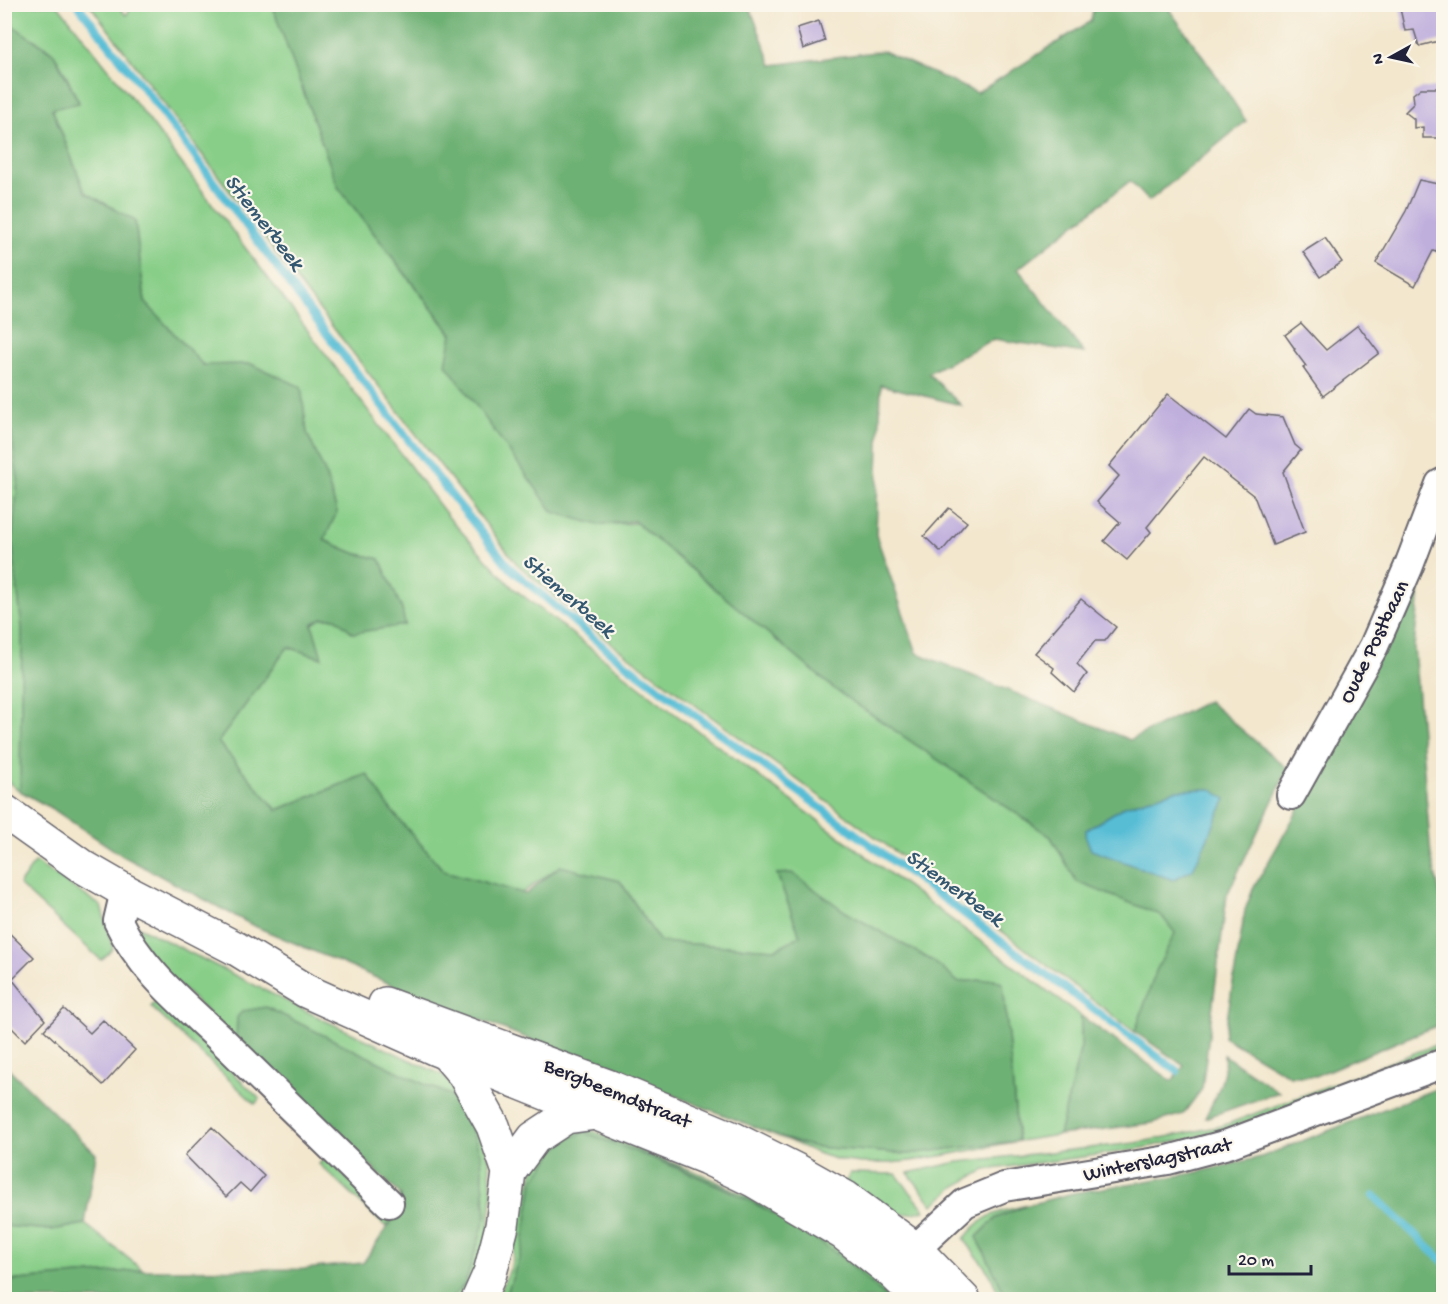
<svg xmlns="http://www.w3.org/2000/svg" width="1448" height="1304" font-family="'Gochi Hand',sans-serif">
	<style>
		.green { fill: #88ce88; stroke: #557862; stroke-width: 1.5 }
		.forest { fill: #6eb174; stroke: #486a58; stroke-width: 1.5 }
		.water { fill: #57bdd5; stroke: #3c7088; stroke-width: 1.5 }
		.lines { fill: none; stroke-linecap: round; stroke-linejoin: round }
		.stream { stroke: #57bdd5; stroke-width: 8 }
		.building { fill: #bfafdd }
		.street-casing { stroke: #6b676e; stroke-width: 32 }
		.secondary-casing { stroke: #6b676e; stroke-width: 36 }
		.highway-casing { stroke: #6b676e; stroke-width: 36 }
		.street { stroke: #fff; stroke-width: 28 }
		.secondary { stroke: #fff; stroke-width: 33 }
		.highway { stroke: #fff; stroke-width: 33 }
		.labels { text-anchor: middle; stroke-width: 4.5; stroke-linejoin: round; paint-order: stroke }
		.street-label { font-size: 21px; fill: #22223b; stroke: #fbf7ec }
		.water-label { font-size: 22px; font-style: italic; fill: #355871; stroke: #fbf7ec }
	</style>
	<rect width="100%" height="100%" fill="#fbf7ec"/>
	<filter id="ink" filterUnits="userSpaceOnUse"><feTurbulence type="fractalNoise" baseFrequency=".0167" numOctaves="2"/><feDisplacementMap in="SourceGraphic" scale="12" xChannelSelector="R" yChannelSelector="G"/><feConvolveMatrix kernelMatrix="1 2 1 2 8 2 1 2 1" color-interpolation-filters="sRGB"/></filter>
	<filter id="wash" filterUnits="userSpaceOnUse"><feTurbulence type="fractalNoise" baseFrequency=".008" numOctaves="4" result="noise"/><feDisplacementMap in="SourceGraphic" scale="24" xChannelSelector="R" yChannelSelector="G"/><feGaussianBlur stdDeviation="1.35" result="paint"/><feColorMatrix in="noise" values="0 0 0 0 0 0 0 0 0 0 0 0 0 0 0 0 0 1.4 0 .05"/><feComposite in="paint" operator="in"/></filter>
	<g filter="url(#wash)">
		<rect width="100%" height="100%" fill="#f3e7cd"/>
		<!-- green -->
		<path class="green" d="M5 5H58L142 111 450 519 512 587 667 708 1081 1016V1046L1059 1135C1030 1139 1001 1144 973 1150 931 1158 888 1168 845 1161 824 1157 805 1148 785 1139L815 1147 907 1154 1018 1140 1003 984 994 979 958 982 933 961 777 874 800 936 776 949 660 942 620 881 560 866 522 893 444 871 391 810 367 774 277 810 218 742 288 647 322 658 312 625 322 618H336L353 633 405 625 380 559 354 553 324 540 337 512 325 473 307 433 301 387 251 364 203 365 145 302 135 221 85 192 52 108 79 102C71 87 65 70 55 56 40 35 5 36 5 5Z
			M90 5H117L126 15 134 5H272L338 187 598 525 636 523 837 691 1051 837 1077 882 1161 915 1176 933 1156 972 1135 1032 942 886 608 641 517 564 297 281Z
			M4 429 11 431 18 480 12 542 22 628 20 791 4 779Z
			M35 862 101 906 113 949 101 960 19 885Z
			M131 923 324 1020 445 1076 470 1108 489 1159 492 1195 488 1238 466 1299H450L465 1284 486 1216 481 1156 451 1095 426 1085 236 1039 155 963Z
			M158 998 182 1024 260 1099 255 1104 151 1007Z
			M1443 1042V1047L1233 1127 1188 1139 1127 1151 985 1170 956 1186 933 1205 908 1173 958 1162 1136 1143 1222 1126Z
			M580 1126 701 1174 779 1211 844 1253 896 1299H888L842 1257 730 1190 673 1165 584 1132 556 1149 533 1181 522 1250 505 1299 496 1300 512 1265 520 1211 536 1164 549 1147Z
			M326 1157 383 1215 401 1195 400 1209 386 1227 319 1164Z
			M850 1173 896 1174 925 1210C888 1222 873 1206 845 1184Z
			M1028 1205 996 1218 977 1237 1007 1299H1001L990 1274 964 1239C984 1213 998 1212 1028 1205Z
			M85 1224 143 1270 5 1281V1226L51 1230Z"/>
		<!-- forest -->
		<path class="forest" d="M272 5H749L772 65 883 51 977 93 1091 21 1094 5H1166L1214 72 1246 121 1149 201 1130 181 1018 269 1084 353 994 339 928 373 961 405 881 385 876 535 917 653 1130 740 1208 701 1288 769 1227 895 1202 1089 1183 1114 1152 1123 1059 1135 1081 1047V1016L1172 1081 1184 1066 1135 1032 1156 971 1175 933 1161 915 1077 882 1051 837 837 691 634 521 598 525 553 512 446 364 452 334 338 187Z
			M4 14 9 23 54 54 79 103 52 109 85 192 135 221 145 302 203 365 251 364 301 387 307 433 325 473 337 512 324 540 354 553 380 559 402 609 405 625 353 633 336 618H322L312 624 322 658 288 647 218 742 277 810 367 774 391 810 444 871 526 894 560 866 620 881 660 942 776 949 800 936 777 874 792 873 846 912 933 961 958 982 994 979 1003 984 1018 1141 907 1154 815 1147 785 1139 414 994 252 925 123 856 54 810 20 791 22 628 12 542 18 480 11 431 4 429Z
			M1420 565 1419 601 1414 647 1431 856 1443 906V1018L1436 1026 1315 1076H1290L1224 1037 1245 910 1253 889 1326 761Z
			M266 1007 426 1085 451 1095 469 1123 481 1156 486 1216 465 1284 450 1299 5 1300V1281L143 1270 303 1269 363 1263 400 1209 401 1195 236 1039 237 1017 243 1011Z
			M1224 1055 1279 1092 1205 1118C1215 1097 1227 1079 1224 1055Z
			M4 1064 96 1154 85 1224 51 1230 5 1226Z
			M1443 1086V1299H1007L977 1237 996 1218 1028 1205 1073 1193 1194 1173 1261 1157Z
			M584 1132C675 1166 762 1198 840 1256 857 1269 872 1285 888 1299H505L522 1250 533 1182 556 1149 570 1138Z"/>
		<!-- water -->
		<path class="water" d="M1211 789 1226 799 1193 869 1173 880 1091 850 1085 835 1086 830 1125 806 1176 790Z"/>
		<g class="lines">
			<!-- stream -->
			<path class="stream" d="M77 4 149 95 323 329 447 490 510 568 611 653 1177 1071
				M1374 1196 1444 1262"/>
		</g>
		<g id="blocks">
			<!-- building -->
			<path class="building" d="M1399 4H1443V40L1419 46 1414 30 1405 31Z
				M819 21 825 41 803 49 797 28Z
				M1421 88H1443V138H1423V127L1414 128V119L1405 112 1414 103 1413 94Z
				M1419 180 1443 185V234L1436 252 1433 251 1415 286 1376 263 1406 211Z
				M1325 238 1342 262 1320 277 1303 252Z
				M1301 323 1326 350 1358 325 1379 353 1323 396 1303 368 1306 366 1294 350 1295 349 1285 335Z
				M1168 394 1226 439 1249 409 1256 414 1283 417 1295 445 1301 450 1283 472 1305 532 1273 545 1254 496 1204 457 1147 527 1151 532 1127 560 1104 541 1120 522 1097 502 1119 476 1109 466Z
				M949 508 967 522 941 552 924 536Z
				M1081 599 1116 627 1105 641H1095L1077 664 1087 674 1074 692 1052 672 1054 668 1034 653Z
				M4 928 34 957 12 979 45 1020 25 1041 4 1020Z
				M64 1009 90 1033 103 1020 135 1050 103 1085 44 1030Z
				M212 1127 264 1176 250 1192 240 1183 226 1197 185 1155Z"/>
		</g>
	</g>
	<g filter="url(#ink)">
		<use href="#blocks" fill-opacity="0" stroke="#6b676e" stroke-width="1.5"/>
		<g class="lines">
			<!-- street casing -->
			<g class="street-casing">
				<path id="street" d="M1291 795 1374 646 1408 568 1440 484 1444 482
					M125 891 118 921C143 974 188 1007 229 1047 283 1099 336 1151 389 1203
					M898 1265 965 1203 1004 1187 1168 1160 1228 1144 1444 1063"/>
			</g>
			<!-- secondary casing -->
			<g class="secondary-casing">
				<path id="secondary" d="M4 811 80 865 125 891 237 949 306 991 436 1049 707 1158 753 1180 843 1233 892 1272 921 1300
					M385 1004 610 1087 734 1139 796 1170 846 1198 915 1249 964 1300"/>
			</g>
			<!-- highway casing -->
			<g class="highway-casing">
				<path id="highway" d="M446 1053 464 1074 493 1126 509 1172 502 1226 490 1273 478 1300
					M509 1172 534 1138 566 1117 596 1113 678 1115"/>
			</g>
			<!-- street -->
			<use href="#street" class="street"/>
			<!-- secondary -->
			<use href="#secondary" class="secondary"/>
			<!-- highway -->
			<use href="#highway" class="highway"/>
		</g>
	</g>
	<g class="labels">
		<!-- street labels -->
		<g class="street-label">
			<text transform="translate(1373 641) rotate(-64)" y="7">Oude Postbaan</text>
			<text transform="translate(618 1092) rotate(22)" y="7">Bergbeemdstraat</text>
			<text transform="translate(1157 1158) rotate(-12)" y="7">Winterslagstraat</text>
		</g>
		<!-- water labels -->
		<g class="water-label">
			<text transform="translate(266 221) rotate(52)" y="8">Stiemerbeek</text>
			<text transform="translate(570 594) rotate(41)" y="8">Stiemerbeek</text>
			<text transform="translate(956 886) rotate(36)" y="8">Stiemerbeek</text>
		</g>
	</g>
	<!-- margin -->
	<rect width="1448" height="1304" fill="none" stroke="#fbf7ec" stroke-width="24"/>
	<!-- north arrow -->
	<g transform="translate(1391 57) rotate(262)" stroke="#fbf7ec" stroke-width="4.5" paint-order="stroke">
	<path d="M0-4.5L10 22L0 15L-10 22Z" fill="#22223b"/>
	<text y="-9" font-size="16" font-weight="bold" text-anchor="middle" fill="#22223b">N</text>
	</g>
	<!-- scale -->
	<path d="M1229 1265v9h82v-9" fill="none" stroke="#22223b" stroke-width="3"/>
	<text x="1238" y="1265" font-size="18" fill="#22223b" stroke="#fbf7ec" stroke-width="4.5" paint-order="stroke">20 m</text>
</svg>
